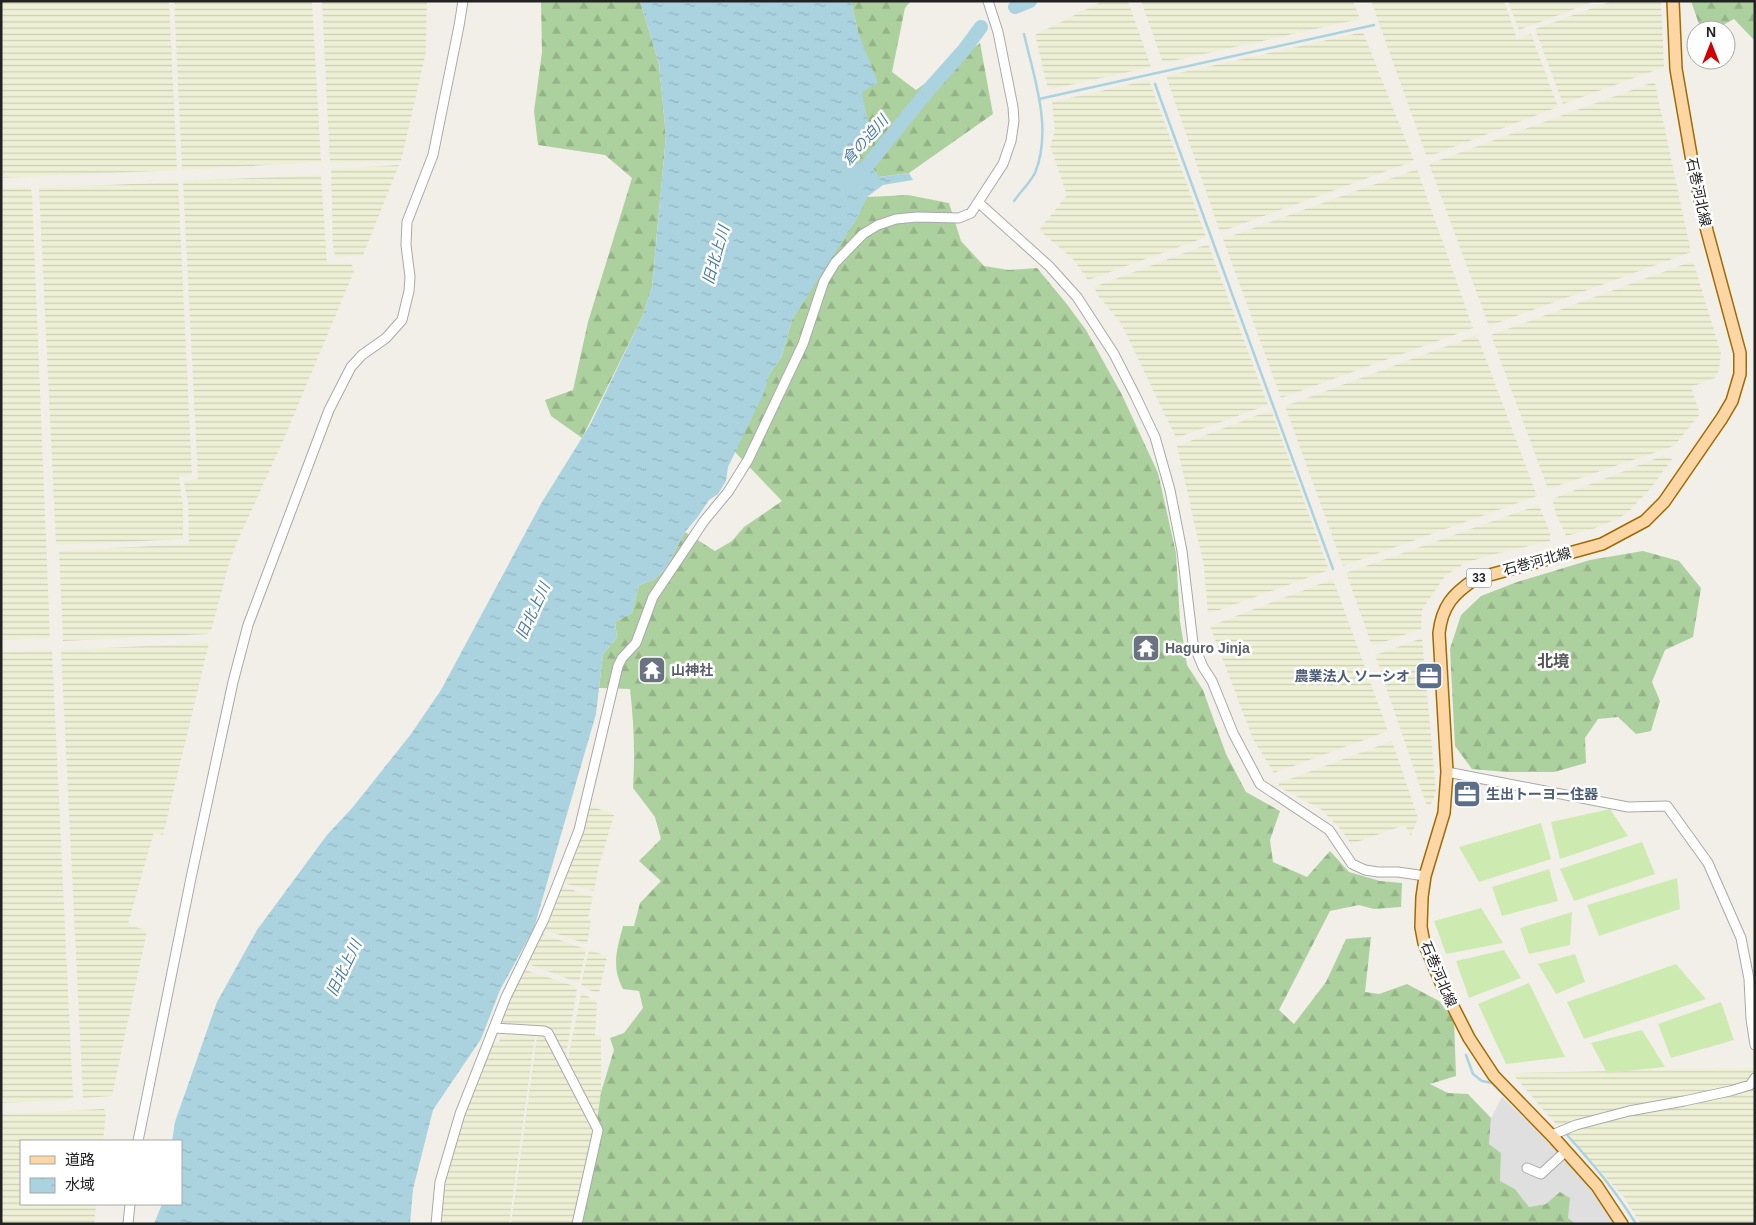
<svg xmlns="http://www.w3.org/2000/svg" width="1756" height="1225" font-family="Helvetica,'Noto Sans JP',sans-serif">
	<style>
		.residential { fill: #e0dfdf }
		.farmland { fill: url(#farmland-rules) }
		.grass { fill: #cdebb0 }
		.forest { fill: url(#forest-firs) }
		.water { fill: url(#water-ripples) }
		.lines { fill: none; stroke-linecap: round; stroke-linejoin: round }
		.stream { stroke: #aad3df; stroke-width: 2.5 }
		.river { stroke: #aad3df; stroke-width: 14 }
		.minor-casing { stroke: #a9a9a9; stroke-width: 11 }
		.major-casing { stroke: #a06b00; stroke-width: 14 }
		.minor { stroke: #fff; stroke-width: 9 }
		.major { stroke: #fcd6a4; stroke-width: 11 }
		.labels { text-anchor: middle; stroke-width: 5; stroke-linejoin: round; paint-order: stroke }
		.shield { fill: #fff; stroke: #646464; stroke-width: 1 }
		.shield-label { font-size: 12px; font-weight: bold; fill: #222 }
		.street-label { font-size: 14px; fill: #222; stroke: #fff }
		.worship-label { font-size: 14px; font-weight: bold; fill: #5b616d; stroke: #fff; text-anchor: start }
		.service-label { font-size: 14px; font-weight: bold; fill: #4e5e75; stroke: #fff; text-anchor: end }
		.water-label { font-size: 15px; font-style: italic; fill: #4a7aab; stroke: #fff }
		.quarter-label { font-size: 16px; font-weight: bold; fill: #555; stroke: #fff }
	</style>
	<defs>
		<pattern id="farmland-rules" width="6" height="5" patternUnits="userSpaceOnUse" patternTransform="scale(1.25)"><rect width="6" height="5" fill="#eef0d5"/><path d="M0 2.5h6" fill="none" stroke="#ccceb7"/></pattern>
		<pattern id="forest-firs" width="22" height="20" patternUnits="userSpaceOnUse" patternTransform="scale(1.25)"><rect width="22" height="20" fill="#add19e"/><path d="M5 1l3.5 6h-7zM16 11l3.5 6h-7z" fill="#95b388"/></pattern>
		<pattern id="water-ripples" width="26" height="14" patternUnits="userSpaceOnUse" patternTransform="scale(1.25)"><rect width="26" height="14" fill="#aad3df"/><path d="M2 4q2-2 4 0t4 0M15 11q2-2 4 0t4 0" fill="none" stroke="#92b5bf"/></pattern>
	</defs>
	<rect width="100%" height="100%" fill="#f2efe9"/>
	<!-- residential -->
	<path class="residential" d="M1502 1097 1556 1147 1618 1224H1576L1546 1204 1529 1207 1515 1189 1500 1181 1501 1153 1489 1144 1491 1118Z"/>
	<!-- farmland -->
	<path class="farmland" d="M1 1H169L177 170 1 178Z
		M174 1H312L321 162 182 170Z
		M322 1H427L426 52 401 161 330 163Z
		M1128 1 1151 67 1051 89 1047 85 1035 35 1101 2Z
		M1141 1H1353L1360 19 1163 63Z
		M1371 1H1504L1517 39 1531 34 1558 107 1427 157Z
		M1508 1H1596L1519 30Z
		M1612 1H1661L1664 67 1563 104 1535 29Z
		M1363 32 1414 161 1220 232 1166 76Z
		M1149 80 1206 237 1088 280 1073 259 1039 230 1067 195 1050 146 1055 131 1052 102Z
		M1651 83H1655L1691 252 1489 326 1429 164Z
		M399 165 363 255 336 257 333 250 331 169Z
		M1417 169 1473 328 1281 398 1223 239Z
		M321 175 327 264 350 263 355 269 283 441 237 542 230 560 211 631 207 634 63 641 59 551 189 544 188 502 184 482 198 479 183 181Z
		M178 182 192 474 179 477 183 509V539L56 545 39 188Z
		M26 187 30 188 32 192 50 638 1 640V188Z
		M1208 244 1268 405 1176 438 1121 323 1099 297 1094 287Z
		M1693 261 1721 353 1719 370 1715 378 1691 387 1700 414 1674 446 1548 489 1491 335Z
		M1477 335 1537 496 1343 566 1285 406Z
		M1271 410 1329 570 1208 614 1204 566 1177 446Z
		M1663 456 1672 459 1651 488 1629 511 1619 518 1593 529 1566 536 1556 514 1552 499Z
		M1539 505 1550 533V541L1487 556 1465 563 1445 576 1422 610 1421 629 1372 646 1346 573Z
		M1333 579 1388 731 1274 773 1253 739 1210 626Z
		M1422 638 1436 792 1431 804H1426L1375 655Z
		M209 643 163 835 154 832 128 924 147 931 112 1096 83 1098 61 650Z
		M52 650 73 1097 69 1100 1 1103V652Z
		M1392 741 1418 818 1411 836 1405 825 1351 844 1343 832 1322 810 1279 787V783Z
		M589 805 614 815 599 865 594 891 567 884 563 880Z
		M561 886 593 897 588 918 591 920 587 944 548 931 544 929Z
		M542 934 586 949 579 983 526 963Z
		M589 950 607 956 599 993 591 991 581 984Z
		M522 969 574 986 577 989 565 1061 549 1031 499 1026 515 983Z
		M583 993 597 1003 595 1035 601 1036V1092L597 1121 567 1064 581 994Z
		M501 1036H535L509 1224H441L446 1170 469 1100 493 1042H499Z
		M537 1036 545 1037 593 1131 594 1139 573 1224H511Z
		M1755 1068V1224H1641L1623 1196 1546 1113 1512 1073Z
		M104 1109 106 1114 103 1141H21V1204H96L94 1224H1V1114Z"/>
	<!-- grass -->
	<path class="grass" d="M1610 809 1628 836 1560 859 1551 822Z
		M1541 823 1551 859 1479 882 1459 847Z
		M1642 842 1655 874 1574 901 1560 869Z
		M1549 869 1558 901 1502 916 1492 887Z
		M1677 878 1680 909 1599 936 1587 905Z
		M1481 908 1503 943 1446 954 1434 921Z
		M1572 912 1570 945 1529 954 1520 928Z
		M1504 950 1521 978 1469 998 1456 961Z
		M1575 954 1585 982 1556 994 1538 964Z
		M1676 964 1706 999 1584 1039 1567 1002Z
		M1529 983 1565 1057 1506 1064 1478 1004Z
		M1721 1002 1734 1040 1671 1058 1658 1024Z
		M1642 1030 1665 1067 1607 1073 1591 1043Z"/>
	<!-- forest -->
	<path class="forest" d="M541 1H640L659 64 666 136 652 287 643 315 582 438 551 416 545 400 573 390 588 322 632 178 605 155 538 145 534 111 542 52Z
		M851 1H911L905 8 892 72 916 90 980 43 993 114 909 173 879 177 859 182V158L868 124 861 92 858 32Z
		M1691 1H1755V41L1734 19 1714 30H1701Z
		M908 195 949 203 961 241 984 266 1009 270 1037 268 1066 303 1086 330 1122 395 1158 473 1176 553 1180 621 1187 665 1203 690 1226 754 1246 792 1280 811 1270 840 1273 862 1307 877 1330 851 1349 872 1380 881 1402 883 1401 907 1374 909 1359 905 1330 911 1279 1010 1294 1024 1326 982 1346 939 1371 937 1365 992 1379 994 1407 984 1439 1001 1454 1020 1456 1076 1430 1084 1448 1093 1468 1094 1491 1118 1489 1144 1501 1153 1500 1181 1515 1189 1529 1207 1546 1204 1560 1192 1570 1198 1568 1218 1576 1224H576L597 1121 601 1092 614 1050 610 1038 624 1033 643 1008 639 991 623 989C611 966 617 949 623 926H634L640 903 661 881 639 861 661 839 655 817 633 788C635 755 634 723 630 689L599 688 603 654 617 638 615 622 632 613 639 585 654 580 666 568 685 532 715 551 732 541 744 527 782 501 735 452 770 373 781 358 792 320 867 197Z
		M1643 551 1679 561 1701 588 1693 637 1665 650 1652 682 1660 701 1651 731 1636 734 1618 717 1598 719 1585 738 1586 763 1554 772H1506L1472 769 1455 746 1450 649 1461 615 1481 596 1517 582 1590 560Z"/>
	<!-- water -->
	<path class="water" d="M640 1H851L858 32 878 83 862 92 868 124 859 158V181L874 169 879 177 909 173 913 180 883 185 867 197 858 217 792 320 781 358 770 373 764 393 728 467 726 481 718 494 709 500 697 518 685 532 666 568 654 580 639 585 632 613 615 622 617 638 603 654 596 714 534 928 500 990 481 1039 433 1110 413 1189 410 1224H154L162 1204H181V1141H172L175 1122 217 1002 257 930 327 835 353 807 411 734 441 690 542 502 590 425 643 315 652 287 666 136 659 64Z"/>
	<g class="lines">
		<!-- stream -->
		<path class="stream" d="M1155 84 1333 569
			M1039 99 1374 25
			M1014 201C1020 192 1030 183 1035 173 1053 129 1034 78 1024 34
			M1466 1055 1473 1074 1482 1081 1492 1083 1528 1119
			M1567 1135C1593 1164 1616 1191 1636 1224"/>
		<!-- river -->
		<path class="river" d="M1015 7 1030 1
			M845 185 863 171 931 87 964 50 981 27"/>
		<!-- minor casing -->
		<g class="minor-casing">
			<path id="minor" d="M979 203 1049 266 1077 297 1114 354 1135 395 1155 437 1170 490 1182 551 1193 643 1203 667 1212 681 1233 733 1260 784 1329 830 1352 864 1365 870 1378 872H1398L1425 876
				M1447 772 1628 807 1667 806 1708 863 1741 938 1749 979 1751 1019 1755 1045
				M495 1028 544 1031 548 1033 598 1130 577 1224
				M1552 1135 1576 1125 1629 1111 1684 1101 1730 1091 1750 1085 1755 1078
				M138 1141 191 878 233 682 248 625 329 410 351 367 362 355 386 338 402 320 409 291 410 277 406 245 407 222 433 155 459 26 463 1
				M1527 1168 1541 1174 1566 1151
				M128 1224 130 1204
				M436 1224 440 1182 460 1114 506 997 544 919 579 830 618 666 622 658 636 643 653 597 704 521 728 492 748 460 803 344 824 281 835 263 863 234 878 225 896 219 917 217 959 218 971 213 1003 164 1011 141 1014 121 1013 107 998 32 988 1"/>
		</g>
		<!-- major casing -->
		<g class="major-casing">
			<path id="major" d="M1622 1224 1597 1186 1555 1139 1494 1076 1469 1038 1442 985 1424 943 1421 927 1422 897 1425 876 1444 813 1447 772 1439 633C1442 606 1453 594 1475 579L1602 544 1645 521 1664 502 1722 418 1732 401 1740 374V353L1707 231 1692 161 1676 69 1673 1"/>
		</g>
		<!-- minor -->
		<use href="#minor" class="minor"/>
		<!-- major -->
		<use href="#major" class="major"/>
	</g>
	<!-- icons -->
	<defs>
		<g id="temple-square" transform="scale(1.4375)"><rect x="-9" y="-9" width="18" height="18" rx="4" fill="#6b7280" stroke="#fff"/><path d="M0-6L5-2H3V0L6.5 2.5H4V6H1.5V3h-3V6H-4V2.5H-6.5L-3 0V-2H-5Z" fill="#fff"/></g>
		<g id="office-square" transform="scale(1.4375)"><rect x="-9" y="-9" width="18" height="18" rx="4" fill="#5c6f8a" stroke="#fff"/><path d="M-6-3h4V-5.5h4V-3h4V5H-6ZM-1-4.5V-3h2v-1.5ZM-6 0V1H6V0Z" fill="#fff"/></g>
	</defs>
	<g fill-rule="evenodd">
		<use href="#temple-square" x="1146" y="648"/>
		<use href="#temple-square" x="652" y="670"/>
		<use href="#office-square" x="1429" y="676"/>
		<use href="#office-square" x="1467" y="794"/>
	</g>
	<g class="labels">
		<!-- shield labels -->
		<rect class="shield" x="1466.5" y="568.5" width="25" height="19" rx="4"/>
		<g class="shield-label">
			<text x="1479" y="582">33</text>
		</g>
		<!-- street labels -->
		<g class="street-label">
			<text transform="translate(1699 192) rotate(78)" y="5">石巻河北線</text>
			<text transform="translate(1537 561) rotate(-15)" y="5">石巻河北線</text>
			<text transform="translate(1439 974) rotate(67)" y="5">石巻河北線</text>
		</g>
		<!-- worship labels -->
		<g class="worship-label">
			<text x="1165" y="653">Haguro Jinja</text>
			<text x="671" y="675">山神社</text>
		</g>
		<!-- service labels -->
		<g class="service-label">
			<text x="1410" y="681">農業法人 ソーシオ</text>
			<text x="1486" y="799" text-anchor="start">生出トーヨー住器</text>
		</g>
		<!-- water labels -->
		<g class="water-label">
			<text transform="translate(865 140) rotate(-48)" y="5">倉の迫川</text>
			<text transform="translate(716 255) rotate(-74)" y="5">旧北上川</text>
			<text transform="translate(533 611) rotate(-65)" y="5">旧北上川</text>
			<text transform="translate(344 968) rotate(-64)" y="5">旧北上川</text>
		</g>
		<!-- quarter labels -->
		<g class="quarter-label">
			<text x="1553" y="667">北境</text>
		</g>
	</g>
	<!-- border -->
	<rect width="1756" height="1225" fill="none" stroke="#222222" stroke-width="5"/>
	<!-- legend -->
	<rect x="20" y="1140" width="162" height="65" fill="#ffffff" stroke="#a7a7a7"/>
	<rect x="30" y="1156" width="25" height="8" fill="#fcd6a4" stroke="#a7a7a7"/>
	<text x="65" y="1165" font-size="15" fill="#222222">道路</text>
	<rect x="30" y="1178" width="25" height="15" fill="url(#water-ripples)" stroke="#a7a7a7"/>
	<text x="65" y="1190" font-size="15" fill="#222222">水域</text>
	<!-- north arrow -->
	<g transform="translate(1711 45)"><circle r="24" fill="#ffffff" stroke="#a7a7a7"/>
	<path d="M0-4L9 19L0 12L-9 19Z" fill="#d40000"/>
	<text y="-8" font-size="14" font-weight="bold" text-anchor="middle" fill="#222222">N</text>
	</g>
</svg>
